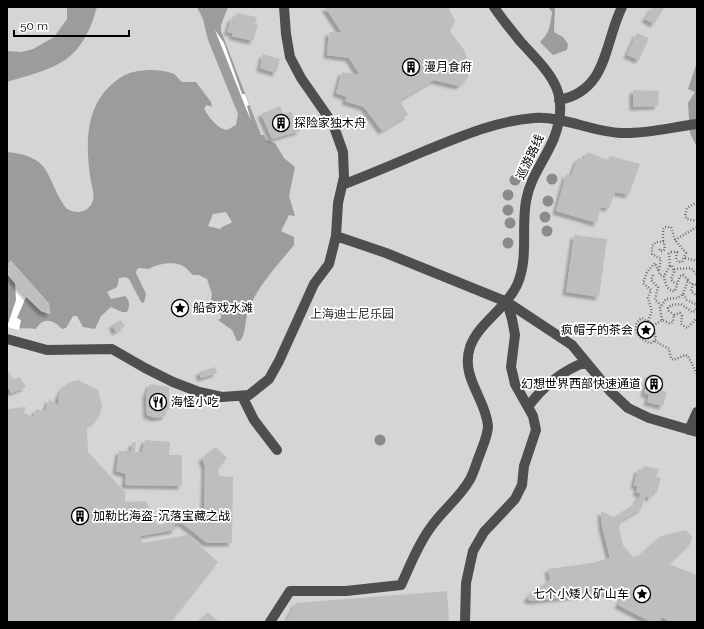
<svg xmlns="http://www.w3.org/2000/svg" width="704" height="629" font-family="Raleway,'Noto Sans SC',sans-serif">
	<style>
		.green { fill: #d5d5d5 }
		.water { fill: #9c9c9c; fill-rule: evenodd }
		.pier { fill: #fff }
		.building { fill: #bebebe; filter: url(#shadow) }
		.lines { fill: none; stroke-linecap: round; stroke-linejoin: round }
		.path { stroke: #707070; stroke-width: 2.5; stroke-dasharray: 1 2; stroke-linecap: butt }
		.minor { stroke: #4e4e4e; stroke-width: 10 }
		.tree { fill: #8b8b8b }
		.labels { text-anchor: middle; stroke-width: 3.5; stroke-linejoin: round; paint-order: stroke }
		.poi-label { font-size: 12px; fill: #000; stroke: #fff; text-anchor: start }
		.street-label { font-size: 12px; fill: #000; stroke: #fff }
		.park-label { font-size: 12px; fill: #2c2c2c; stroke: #fff }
	</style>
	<defs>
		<filter id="shadow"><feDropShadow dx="-3.5" dy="3.5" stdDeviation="1" flood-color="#0004"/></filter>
	</defs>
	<rect width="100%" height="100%" fill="#fff"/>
	<!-- green -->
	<path class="green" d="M7 7H697V622H7Z"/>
	<!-- water -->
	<path class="water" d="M67 7H97C81 63 58 67 7 82V51L21 52 33 49 54 37 67 19Z
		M197 7H228L221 25V31L261 135H264L266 140 275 143 284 158 295 167 289 196 295 216 289 215 281 231 294 237V245C277 266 258 285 248 311 245 320 246 330 242 338L240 341H237L232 330 218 320 221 318V314L212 311 210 304 212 294 207 279 199 275H193C190 273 189 270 186 268 178 260 157 263 149 269L140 268 137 269 136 273 146 294 144 303 141 302 129 279 125 277 119 278 117 287 107 292 111 299 125 296C130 300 130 306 127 312H122L111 307 101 316 95 329 83 327 77 316H73L66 328 62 329C54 320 43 316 36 329 26 327 18 330 7 327V152C54 157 44 177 66 208 75 214 86 214 92 203 96 195 91 185 90 176 85 137 86 99 123 76 136 69 160 68 174 74 177 76 179 80 182 82H196L211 102 212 107 207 105 204 108C208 117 218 129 227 130L236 125 238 114 208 40 203 19ZM226 212 232 222C228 225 224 225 220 229L208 226 213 214Z
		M548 7H555L554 32 563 37 568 44 567 50 553 55 540 42C550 32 550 26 552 12Z
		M697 62V147L690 133 688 103 695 92 688 89Z"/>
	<!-- pier -->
	<path class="pier" d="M215 30 224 43 242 94H245L249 105 247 106 251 121Z
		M11 261 49 304 50 314 41 311 26 297 17 318 21 320 19 330 7 327 16 300 15 283 7 274V265Z"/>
	<!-- building -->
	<path class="building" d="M325 7H448L455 21 450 31 464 50 468 61V78L459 86 434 80 400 100 408 115 382 131 364 107 345 101 347 97 336 93 342 72 360 75 349 58 327 55 329 32 342 33Z
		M653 7 664 8 654 24 645 19Z
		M237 13 257 17 255 24 258 25 253 41 232 36 233 33 227 32 232 17 236 18Z
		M637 33 649 38 639 60 627 55Z
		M263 54 280 59 276 73 260 68Z
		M633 90 659 91 658 106 633 107Z
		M280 106 284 115 291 111 300 131 272 139 261 114Z
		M587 152 608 160 610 156 640 164 629 195 615 192 609 208 601 207 597 223 556 211 566 174 571 176 578 158 584 160Z
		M574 235 607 239 599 297 566 292Z
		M11 261 49 304 50 314 41 311 8 275 7 265Z
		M121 320 125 326 116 332 112 325Z
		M215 367 217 373 201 378 199 372Z
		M7 372 11 373 10 375 13 379 20 377 26 387 11 393 7 385Z
		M649 374 664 378 661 390 667 392 663 406 647 402 649 395 644 393Z
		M78 380 98 390 102 406 100 415 95 421 87 426 88 452 125 492V502L146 501 157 525 170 523 171 510H204L205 466 202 458 216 447 227 458 218 469 219 476 233 477 232 543H207L182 523 175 524V530L140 536 142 543 188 535 218 562 171 622H7V409L26 407 24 413 34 417 36 409 45 412 49 399 59 406 58 397 62 389 68 383Z
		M150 384 169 387V410H165L166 416 156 418 147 415 146 395Z
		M145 440 170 442 169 455H182V486L125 485 126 474 116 471 119 451H132V443L136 442 135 452H142Z
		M644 466 659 469 656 477 661 478 657 492 653 491 651 498 646 496 641 509 622 520 619 527 623 545 633 557 641 554 661 536 686 530 692 537 690 544 669 564 697 575V622H671L662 617 658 622H651L618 605 625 592 612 587 610 593 530 601 527 598 534 590 550 580 548 569 592 563 610 558 602 526 601 511 614 517 635 504 641 494 636 492 638 487 634 485 638 469 643 470Z
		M447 591 449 622H286L296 603Z
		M208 612 218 621 217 622H199Z"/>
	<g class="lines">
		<!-- path -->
		<path class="path" d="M697 202 687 208 685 216 687 219 697 221
			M675 240 697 227
			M663 241V229L665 227H671L675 240 686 253 682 262H678L676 259 677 252H671L669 254 670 266
			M685 258 697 261
			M674 269 691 268 697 275
			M659 270 661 259 652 254V246L656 242H664L665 249 663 251H660L659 248
			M653 275 651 280 658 287 655 300 661 305
			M688 280 691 284 697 285
			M677 284 673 282 671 279 674 272 672 266H670L664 276C665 283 667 291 675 291L680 276 683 275 688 280 683 294
			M693 284 691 291 697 296
			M674 315 669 311 668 308 671 305 681 304 692 312 695 311 697 306
			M674 315 680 313 682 316 681 324 687 328 697 318
			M642 318 653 326 656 339 652 343C639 342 629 326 642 318Z
			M662 320 660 308 666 299 678 298 683 294 687 300 697 305
			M648 321 652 311 648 298 651 290 643 283 647 272 655 263 660 275 664 276
			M653 326 662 320 669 323 673 322 674 315
			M655 341 669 349 671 358 674 360 685 355 688 356 697 374"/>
		<!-- minor -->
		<path class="minor" d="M559 100C608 91 604 43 622 7
			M342 185C371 174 399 162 427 150 462 136 496 121 534 118 564 116 592 132 621 133 647 134 672 127 697 124
			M336 236 386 253 507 302 572 345 610 391 628 408 649 418 697 432
			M7 339 47 350 112 349 145 368 173 382 199 392 222 397 249 395 269 379 279 361 314 284 329 264 336 236 338 203 344 177 343 152 333 124 301 78 290 57 286 34 284 7
			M242 396 254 420 277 450
			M528 407C542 387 563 370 586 362
			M689 430 697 412
			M270 622 290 591H346L401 585C410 566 418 544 431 527 442 511 459 498 469 481 474 473 476 463 480 454 483 445 488 435 488 426 486 399 460 377 470 347 479 322 506 309 517 285 529 258 521 229 526 201 530 177 545 160 554 138 572 91 549 73 520 41 511 30 502 19 494 7
			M465 622 466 583 473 551 484 532 515 499 522 485 524 466 536 430 533 416 515 384 511 367 515 335 512 319 507 302"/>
	</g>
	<!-- trees -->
	<g class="tree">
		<circle cx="552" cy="179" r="5.5"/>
		<circle cx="515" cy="180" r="5.5"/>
		<circle cx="508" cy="195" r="5.5"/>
		<circle cx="548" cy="201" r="5.5"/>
		<circle cx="508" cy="210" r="5.5"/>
		<circle cx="545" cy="217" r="5.5"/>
		<circle cx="510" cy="223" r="5.5"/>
		<circle cx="547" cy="231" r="5.5"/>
		<circle cx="508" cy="243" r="5.5"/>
		<circle cx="380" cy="440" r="5.5"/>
	</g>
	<!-- icons -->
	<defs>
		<g id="building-ring" transform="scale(0.9)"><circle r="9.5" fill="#fff" stroke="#000" stroke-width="1.5"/><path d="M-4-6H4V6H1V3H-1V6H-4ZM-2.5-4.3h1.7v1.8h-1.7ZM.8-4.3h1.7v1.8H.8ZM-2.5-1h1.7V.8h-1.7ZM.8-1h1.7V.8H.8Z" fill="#000"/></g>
		<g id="sight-ring" transform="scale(0.9)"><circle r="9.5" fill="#fff" stroke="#000" stroke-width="1.5"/><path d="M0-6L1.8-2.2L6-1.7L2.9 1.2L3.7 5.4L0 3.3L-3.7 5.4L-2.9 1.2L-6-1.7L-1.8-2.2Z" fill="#000"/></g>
		<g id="restaurant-ring" transform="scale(0.9)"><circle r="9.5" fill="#fff" stroke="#000" stroke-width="1.5"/><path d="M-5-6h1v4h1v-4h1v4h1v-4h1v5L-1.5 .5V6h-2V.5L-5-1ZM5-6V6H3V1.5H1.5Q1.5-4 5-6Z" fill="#000"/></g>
	</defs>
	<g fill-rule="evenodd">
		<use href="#building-ring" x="411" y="67"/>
		<use href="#building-ring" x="281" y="123"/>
		<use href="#sight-ring" x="180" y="308"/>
		<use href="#sight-ring" x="646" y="330"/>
		<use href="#building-ring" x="654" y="384"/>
		<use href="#restaurant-ring" x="158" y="402"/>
		<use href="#building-ring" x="80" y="516"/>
		<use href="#sight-ring" x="642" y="594"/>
	</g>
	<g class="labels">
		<!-- poi labels -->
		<g class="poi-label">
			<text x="424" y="71">漫月食府</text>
			<text x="294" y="127">探险家独木舟</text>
			<text x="193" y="312">船奇戏水滩</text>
			<text x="633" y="334" text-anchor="end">疯帽子的茶会</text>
			<text x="641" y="388" text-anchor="end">幻想世界西部快速通道</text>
			<text x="171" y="406">海怪小吃</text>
			<text x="93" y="520">加勒比海盗-沉落宝藏之战</text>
			<text x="629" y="598" text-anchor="end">七个小矮人矿山车</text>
		</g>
		<!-- street labels -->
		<g class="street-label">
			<text transform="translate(530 157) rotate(-65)" y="4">巡游路线</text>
		</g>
		<!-- park labels -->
		<g class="park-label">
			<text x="352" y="318">上海迪士尼乐园</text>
		</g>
	</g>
	<!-- border -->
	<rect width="704" height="629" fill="none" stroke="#000000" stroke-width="16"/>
	<!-- scale -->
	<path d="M14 30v6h115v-6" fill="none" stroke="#000000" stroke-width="2"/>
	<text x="20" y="30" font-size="12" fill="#000000" stroke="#ffffff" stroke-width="3" paint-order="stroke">50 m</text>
</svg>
